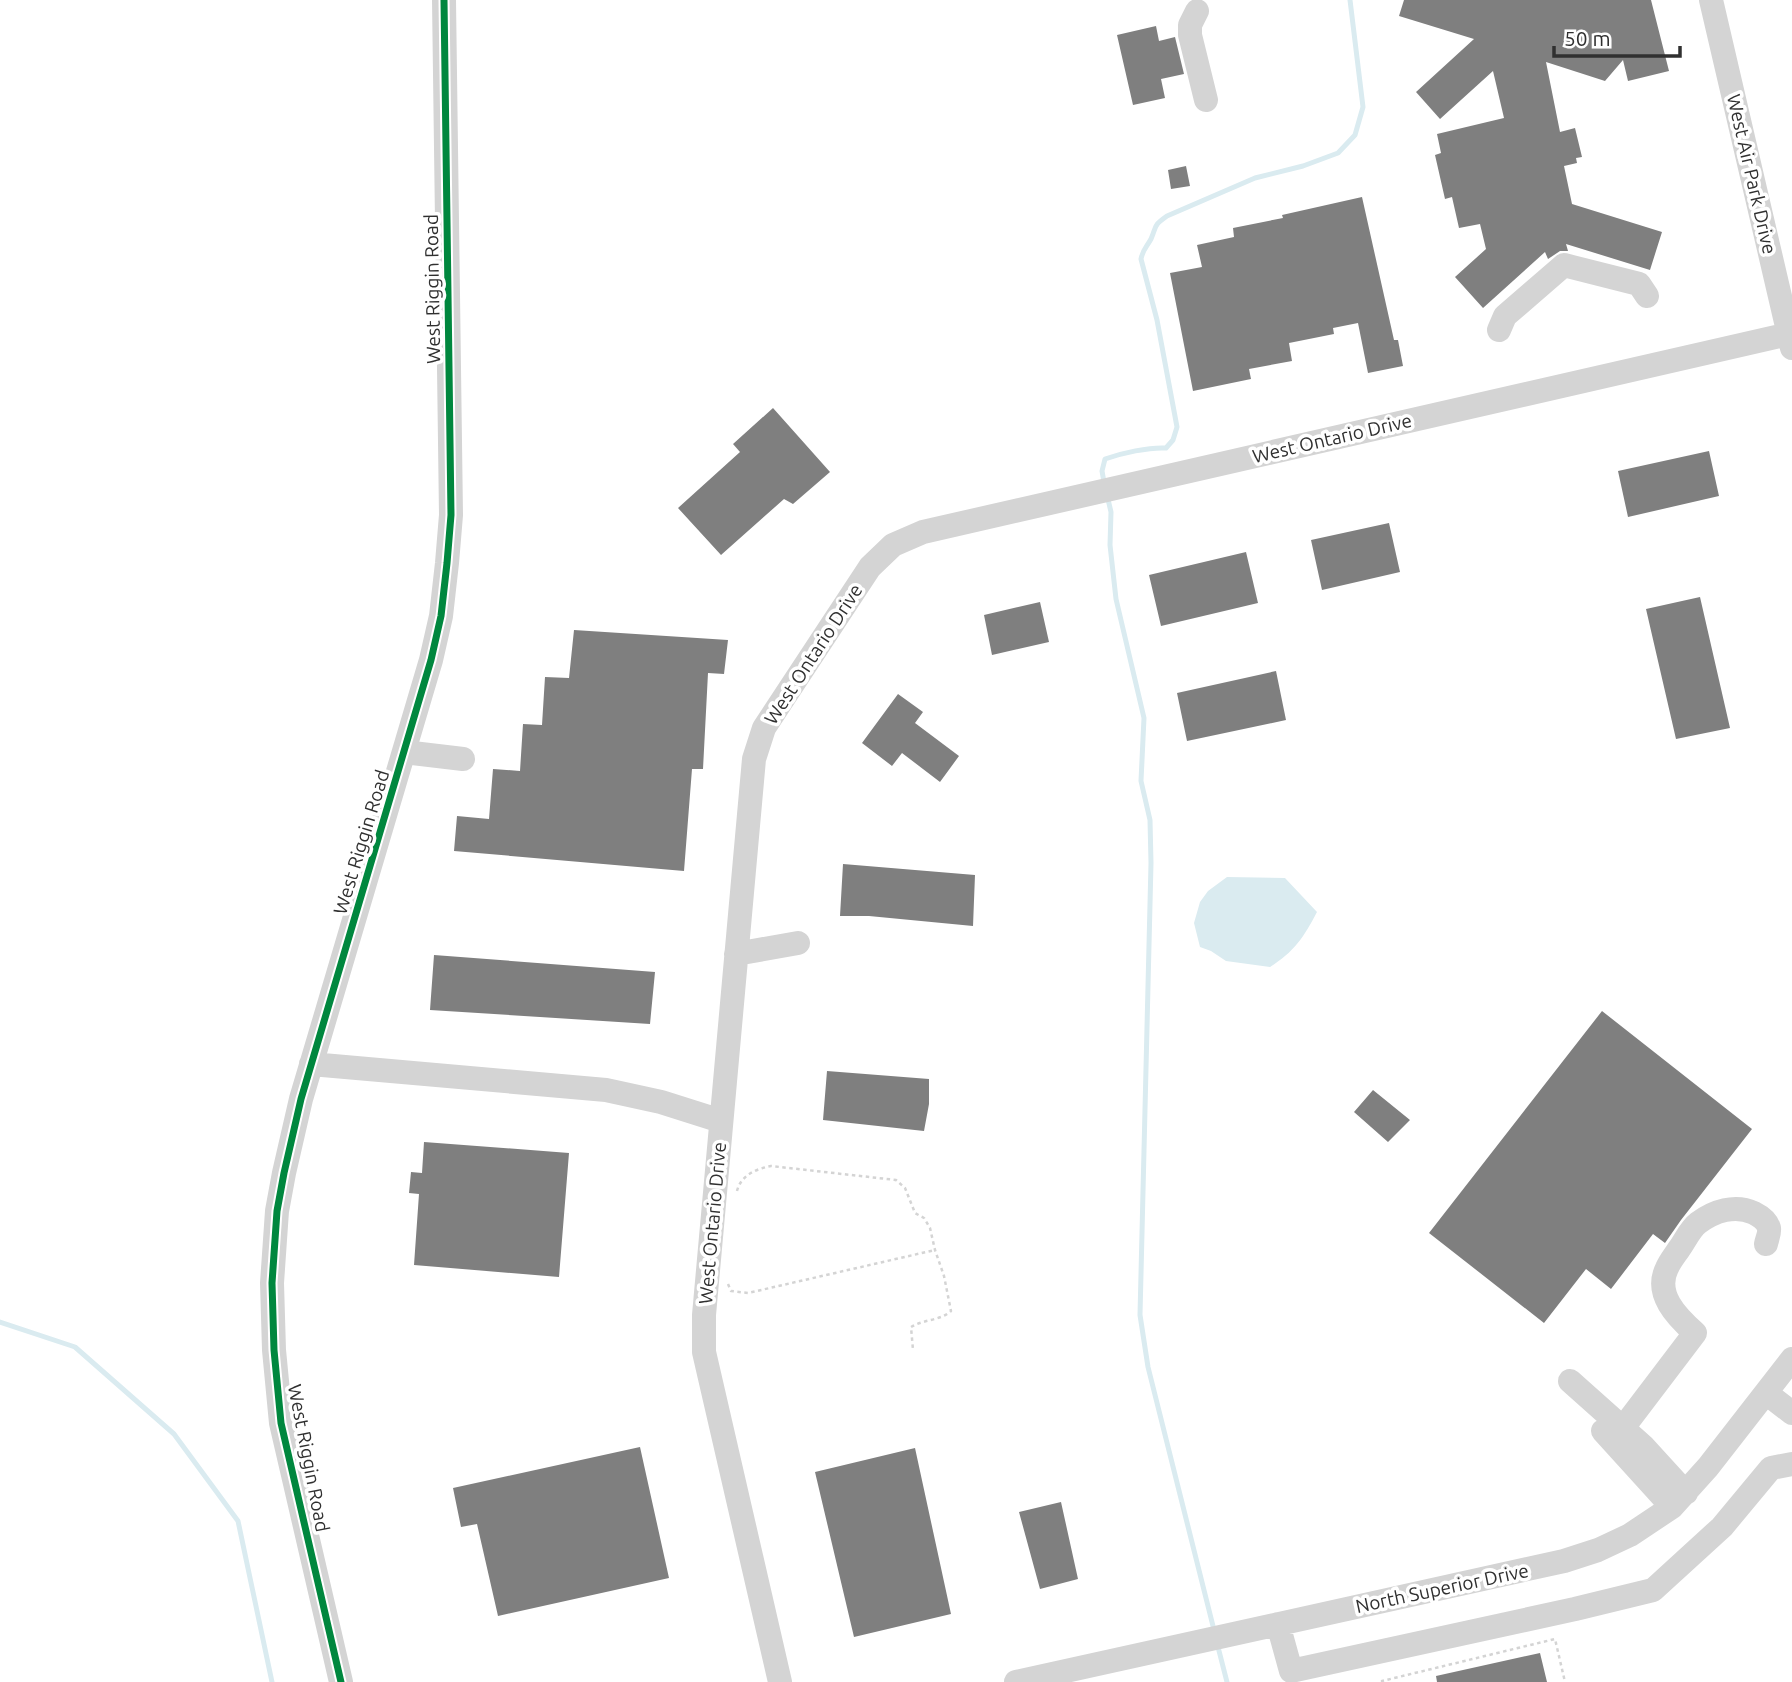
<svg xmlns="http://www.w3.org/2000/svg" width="1792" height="1682" font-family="Ubuntu,sans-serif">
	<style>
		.water { fill: #daebf0 }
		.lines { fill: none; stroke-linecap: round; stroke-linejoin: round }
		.stream { stroke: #daebf0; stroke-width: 5 }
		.building { fill: #7f7f7f }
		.path { stroke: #d4d4d4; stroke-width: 2.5; stroke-dasharray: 3.5 3.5; stroke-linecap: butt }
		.minor { stroke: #d4d4d4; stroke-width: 24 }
		.cycleway-casing { stroke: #fff; stroke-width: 11 }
		.cycleway { stroke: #00873e; stroke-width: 7 }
		.labels { text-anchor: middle; stroke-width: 7; stroke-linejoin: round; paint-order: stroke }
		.street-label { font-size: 19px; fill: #303030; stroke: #fff }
	</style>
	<rect width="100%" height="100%" fill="#fff"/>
	<!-- water -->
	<path class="water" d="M1227 877 1285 878 1317 912C1304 937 1294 952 1270 967L1226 961 1211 951 1200 947 1194 923 1200 902 1208 891Z"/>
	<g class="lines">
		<!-- stream -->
		<path class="stream" d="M1104 482 1102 471 1105 459C1122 453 1149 447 1166 448L1173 440 1177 427 1157 320 1141 259C1143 249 1146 248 1151 239 1157 225 1153 226 1167 216L1255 178 1303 166 1338 153 1355 135 1363 107 1350 0
			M1107 495 1111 512 1110 545 1116 599 1144 718 1141 781 1150 820 1151 863 1140 1315 1148 1367 1214 1630
			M0 1322 75 1347 174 1434 238 1521 272 1682
			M1217 1643 1227 1682"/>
	</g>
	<!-- building -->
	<path class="building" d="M1404 0H1651L1669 71 1628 81 1623 60 1605 81 1546 62 1560 132 1575 128 1582 157 1576 158 1577 163 1564 166 1572 204 1662 232 1650 270 1566 244 1568 251H1560L1548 259 1545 252 1483 308 1455 277 1486 249 1480 224 1459 228 1452 197 1445 199 1435 155 1441 153 1437 134 1504 118 1493 71 1440 119 1416 92 1474 39 1399 16Z
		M1156 26 1159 41 1175 37 1184 74 1161 79 1165 98 1133 105 1117 35Z
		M1186 166 1190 186 1171 189 1168 170Z
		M1362 197 1394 340H1398L1403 366 1368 373 1358 323 1333 328 1334 334 1289 343 1292 361 1249 369 1251 379 1193 391 1170 273 1202 267 1197 245 1234 237 1233 228 1283 218 1282 215Z
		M773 408 830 472 793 504 784 499 721 555 678 508 740 452 733 444Z
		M1709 451 1719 496 1628 517 1618 471Z
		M1389 523 1400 572 1322 590 1311 540Z
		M1246 552 1258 603 1161 626 1149 575Z
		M1700 597 1730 728 1676 739 1646 609Z
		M1040 602 1049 642 992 655 984 615Z
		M574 630 728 640 724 674 708 673 703 769H692L684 871 454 851 457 816 489 819 493 769 520 771 523 724 542 725 545 677 569 678Z
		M1276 671 1286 720 1187 741 1177 693Z
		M898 694 923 712 915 723 959 756 940 782 902 753 892 766 862 743Z
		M843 864 975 875 973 926 869 916H840Z
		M434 955 655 972 650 1024 430 1010Z
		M1602 1011 1752 1129 1681 1220 1665 1243 1653 1234 1611 1289 1586 1269 1544 1323 1429 1233Z
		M827 1071 929 1079V1104L924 1131 823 1120Z
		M1373 1090 1410 1120 1388 1142 1354 1112Z
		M424 1142 569 1153 559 1277 414 1265 419 1194 409 1193 411 1172 422 1173Z
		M640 1447 669 1578 498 1616 477 1524 461 1527 453 1488Z
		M915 1448 951 1614 854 1637 815 1472Z
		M1061 1502 1078 1579 1040 1589 1019 1512Z
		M1540 1653 1547 1682H1437L1436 1676Z"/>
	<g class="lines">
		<!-- path -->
		<path class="path" d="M737 1191C741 1175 756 1169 771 1166L896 1180 905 1188 915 1213 924 1218 930 1228 935 1250 944 1276 951 1311C940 1321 924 1319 911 1327L913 1350
			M728 1284 731 1291 748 1293 935 1250
			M1383 1682 1382 1681 1555 1639 1565 1682"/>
		<!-- minor -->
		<path class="minor" d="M1711 0 1792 348
			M1197 11 1190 25V35L1206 100
			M1499 330 1505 316 1564 265 1639 284 1647 296
			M404 752 463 759
			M736 954 798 943
			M311 1064 606 1090 661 1102 721 1121
			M1570 1381 1644 1447 1686 1493
			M1766 1393 1792 1413
			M1603 1431 1672 1507
			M1613 1441 1695 1333C1677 1317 1654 1294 1667 1268 1670 1261 1675 1255 1679 1249 1685 1241 1690 1229 1698 1223 1714 1211 1735 1204 1754 1213 1760 1216 1767 1221 1769 1228 1770 1233 1767 1239 1766 1244
			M1278 1624 1291 1671 1575 1609 1653 1590 1722 1527 1771 1468 1792 1464
			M341 1682 281 1423 274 1350 272 1283 277 1211 284 1173 301 1099 431 660 441 616 447 563 451 515 444 0
			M780 1682 704 1352V1315L754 759 764 728 870 567 893 545 923 532 1789 334
			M1016 1682 1564 1561 1598 1550 1630 1535 1672 1507 1708 1467 1792 1359"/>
		<!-- cycleway casing -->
		<g class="cycleway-casing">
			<path id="cycleway" d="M341 1682 281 1423 274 1350 272 1283 277 1211 284 1173 301 1099 431 660 441 616 447 563 451 515 444 0"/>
		</g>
		<!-- cycleway -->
		<use href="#cycleway" class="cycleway"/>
	</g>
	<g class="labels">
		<!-- street labels -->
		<g class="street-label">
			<text transform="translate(1752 174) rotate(77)" y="7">West Air Park Drive</text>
			<text transform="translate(432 289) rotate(-91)" y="7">West Riggin Road</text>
			<text transform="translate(1332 438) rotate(-13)" y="7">West Ontario Drive</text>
			<text transform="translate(813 654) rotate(-57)" y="7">West Ontario Drive</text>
			<text transform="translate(361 842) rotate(-73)" y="7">West Riggin Road</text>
			<text transform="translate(712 1223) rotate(-85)" y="7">West Ontario Drive</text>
			<text transform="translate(309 1458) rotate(79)" y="7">West Riggin Road</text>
			<text transform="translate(1442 1588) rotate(-12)" y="7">North Superior Drive</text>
		</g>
	</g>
	<!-- scale -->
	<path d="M1554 46v10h126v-10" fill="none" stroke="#303030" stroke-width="3.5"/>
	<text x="1564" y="46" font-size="21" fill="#303030" stroke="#ffffff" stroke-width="5" paint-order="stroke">50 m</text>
</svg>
